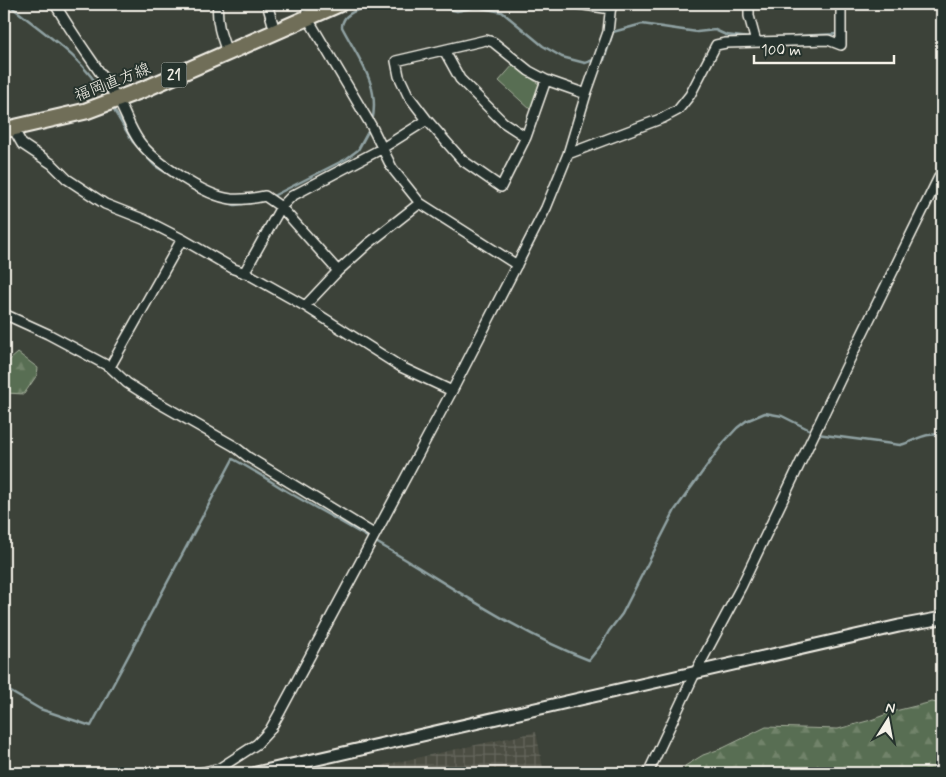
<svg xmlns="http://www.w3.org/2000/svg" width="946" height="777" font-family="Mynerve,'Klee One',sans-serif">
	<style>
		.industrial { fill: url(#industrial-grid) }
		.green { fill: #596e52; stroke: #a6b09d }
		.forest { fill: url(#forest-firs); stroke: #a6b09d }
		.lines { fill: none; stroke-linecap: round; stroke-linejoin: round }
		.stream { stroke: #90a2a3; stroke-width: 2.5 }
		.minor-casing { stroke: #f4f1e8; stroke-width: 12 }
		.tertiary-casing { stroke: #f4f1e8; stroke-width: 15 }
		.primary-casing { stroke: #f4f1e8; stroke-width: 19 }
		.minor { stroke: #26332d; stroke-width: 9 }
		.tertiary { stroke: #26332d; stroke-width: 11 }
		.primary { stroke: #706e59; stroke-width: 15 }
		.labels { text-anchor: middle; stroke-width: 4; stroke-linejoin: round; paint-order: stroke }
		.shield { fill: #26332d; stroke: #b6b8b0; stroke-width: 1 }
		.shield-label { font-size: 15px; font-weight: bold; fill: #f4f1e8 }
		.street-label { font-size: 16px; fill: #f4f1e8; stroke: #26332d }
	</style>
	<defs>
		<pattern id="industrial-grid" width="8" height="8" patternUnits="userSpaceOnUse" patternTransform="scale(1.25)"><rect width="8" height="8" fill="#4b4d42"/><path d="M0 4h8M4 0v8" fill="none" stroke="#66675d"/></pattern>
		<pattern id="forest-firs" width="22" height="20" patternUnits="userSpaceOnUse" patternTransform="scale(1.25)"><rect width="22" height="20" fill="#596e52"/><path d="M5 1l3.5 6h-7zM16 11l3.5 6h-7z" fill="#71836b"/></pattern>
	</defs>
	<rect width="100%" height="100%" fill="#3c4239"/>
	<filter id="ink" filterUnits="userSpaceOnUse"><feTurbulence type="fractalNoise" baseFrequency=".02" numOctaves="2"/><feDisplacementMap in="SourceGraphic" scale="10" xChannelSelector="R" yChannelSelector="G"/><feConvolveMatrix kernelMatrix="1 2 1 2 8 2 1 2 1" color-interpolation-filters="sRGB"/></filter>
	<g filter="url(#ink)">
		<!-- industrial -->
		<path class="industrial" d="M536 732 544 773H347Z"/>
		<!-- green -->
		<path class="green" d="M513 65 540 85 531 110 499 81Z"/>
		<!-- forest -->
		<path class="forest" d="M18 353 38 368 37 375 24 394 6 393 4 390V365Z
			M932 702 942 704V772L684 773 685 766 703 755 723 748 766 727 838 729 871 720 895 711Z"/>
		<g class="lines">
			<!-- stream -->
			<path class="stream" d="M8 4C46 35 80 54 106 98
				M437 4 445 8 457 11 477 7 502 12 543 46 562 57 585 63 596 59
				M778 37 838 34
				M601 60H604L613 32 642 24 697 32 715 30 726 35 750 38
				M112 107 133 142 155 166 175 178
				M372 122C381 85 358 58 342 27 342 12 362 9 374 4
				M271 197 346 159 358 150 370 128
				M225 202 235 205 251 203
				M817 434 900 445C916 441 924 432 942 435
				M4 688 40 709 91 726 233 459C252 469 270 481 288 492 330 516 372 539 413 564 470 599 526 636 589 660L601 645 609 631 622 614 675 510 724 442 737 428 746 421 765 413 782 416 812 431"/>
			<!-- minor casing -->
			<g class="minor-casing">
				<path id="minor" d="M55 4C73 36 96 65 116 97 125 111 129 127 139 141 154 162 205 196 231 199 242 200 255 198 265 196L281 207 338 271
					M218 4C216 22 221 36 227 52
					M267 4 275 31
					M307 4V17L372 127 392 168 420 203 517 265
					M577 4 611 9
					M749 4V16L756 42
					M444 50 460 79 503 122 526 137
					M546 80 526 137 501 187 462 160 427 120 408 95 399 76 396 61 486 40 493 42 529 71 546 80 586 94
					M13 128 22 144 52 164 67 179 105 204 143 219 182 239 234 269 248 274 305 306 401 367 452 391
					M568 154 663 118 678 110 690 95 716 45 726 43 828 40 841 45V4
					M244 273 281 207 292 196 381 149 427 120
					M305 306 338 271 368 244 420 203
					M4 314 48 334 110 367 127 383 157 402 234 446 248 457 374 534
					M110 367 182 239
					M200 773 220 768 257 744 270 730 280 712 452 391 546 208 568 154 586 94 608 32 611 4
					M648 773 695 673 741 587 849 361 942 171"/>
			</g>
			<!-- tertiary casing -->
			<g class="tertiary-casing">
				<path id="tertiary" d="M256 773 899 626 942 618"/>
			</g>
			<!-- primary casing -->
			<g class="primary-casing">
				<path id="primary" d="M4 130 86 111 147 88 339 4"/>
			</g>
			<!-- minor -->
			<use href="#minor" class="minor"/>
			<!-- tertiary -->
			<use href="#tertiary" class="tertiary"/>
			<!-- primary -->
			<use href="#primary" class="primary"/>
		</g>
	</g>
	<g class="labels">
		<!-- shield labels -->
		<rect class="shield" x="161.5" y="62.5" width="25" height="25" rx="4"/>
		<g class="shield-label">
			<text x="174" y="80">21</text>
		</g>
		<!-- street labels -->
		<g class="street-label">
			<text transform="translate(112 81) rotate(-21)" y="6">福岡直方線</text>
		</g>
	</g>
	<!-- margin -->
	<rect width="946" height="777" fill="none" stroke="#26332d" stroke-width="20"/>
	<rect x="10" y="10" width="926" height="757" fill="none" stroke="#f4f1e8" stroke-width="2" filter="url(#ink)"/>
	<!-- north arrow -->
	<g transform="translate(888 720) rotate(11)" stroke="#26332d" stroke-width="4" paint-order="stroke">
	<path d="M0-4L9 19L0 12L-9 19Z" fill="#f4f1e8"/>
	<text y="-8" font-size="14" font-weight="bold" text-anchor="middle" fill="#f4f1e8">N</text>
	</g>
	<!-- scale -->
	<path d="M754 55v8h140v-8" fill="none" stroke="#f4f1e8" stroke-width="2.5"/>
	<text x="761" y="55" font-size="15" fill="#f4f1e8" stroke="#26332d" stroke-width="4" paint-order="stroke">100 m</text>
</svg>
